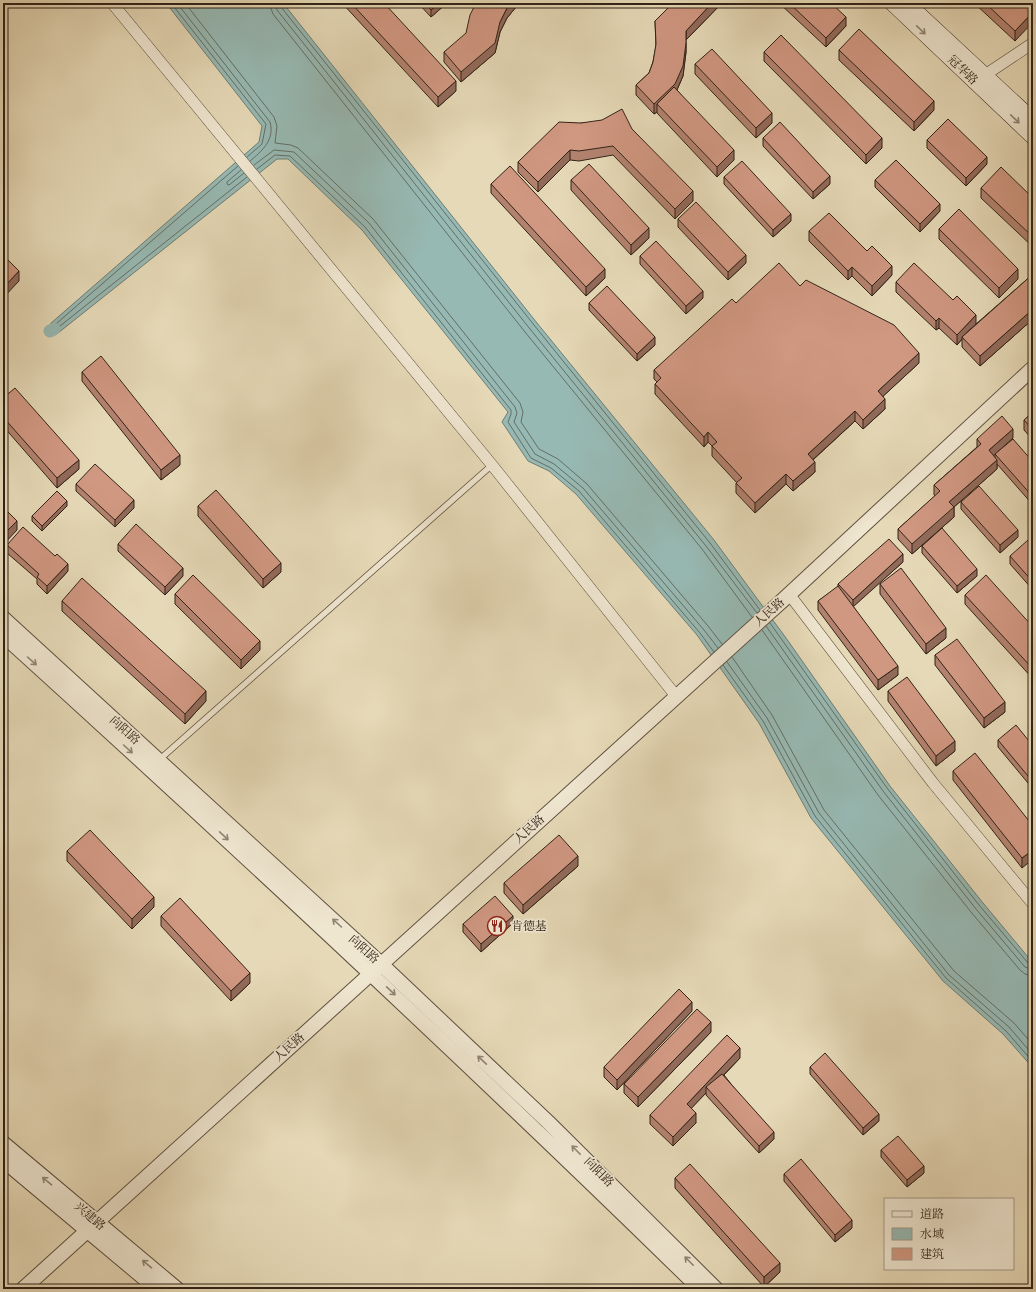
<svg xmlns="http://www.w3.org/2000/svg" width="1036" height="1292" font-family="Cardo,'Noto Serif SC',serif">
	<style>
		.water { fill: #97b9b3; stroke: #6e7d75 }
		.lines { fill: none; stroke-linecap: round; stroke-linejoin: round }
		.shore { stroke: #646e65; stroke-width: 1 }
		.canal { stroke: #97b9b3; stroke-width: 13 }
		.service-casing { stroke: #5e503f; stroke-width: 7 }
		.minor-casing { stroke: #5e503f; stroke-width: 12 }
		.tertiary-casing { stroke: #5e503f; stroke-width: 16 }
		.secondary-casing { stroke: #312317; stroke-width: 16 }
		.service { stroke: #efe6d0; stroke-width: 5.5 }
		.minor { stroke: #efe6d0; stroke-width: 11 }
		.tertiary { stroke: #efe6d0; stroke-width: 14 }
		.secondary { stroke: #efe6d0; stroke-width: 15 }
		.wall { fill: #b3826f; stroke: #312317 }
		.shaded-wall { fill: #926a5a; stroke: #312317 }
		.building { fill: #d09781; stroke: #312317 }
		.oneway { stroke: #908474 }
		.labels { text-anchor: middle; stroke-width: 3.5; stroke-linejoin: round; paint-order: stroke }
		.street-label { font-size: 12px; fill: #312317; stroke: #efe6d0 }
		.poi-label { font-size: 12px; fill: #312317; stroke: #efe6d0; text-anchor: start }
	</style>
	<rect width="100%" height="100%" fill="#e6d9b7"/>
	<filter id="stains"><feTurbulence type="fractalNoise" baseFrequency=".005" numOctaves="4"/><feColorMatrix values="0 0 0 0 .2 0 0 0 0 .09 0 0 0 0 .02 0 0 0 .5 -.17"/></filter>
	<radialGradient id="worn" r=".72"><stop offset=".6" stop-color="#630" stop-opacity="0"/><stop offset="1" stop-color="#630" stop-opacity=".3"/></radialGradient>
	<!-- water -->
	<path class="water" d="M166 3H283L537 323 714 540 786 638 890 786 983 903 1033 963V1068L1003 1034 943 981 811 818 759 723 697 635 576 494 549 471 528 461 502 422 508 412 362 230 288 159H277L58 333 50 324 259 142 262 126Z"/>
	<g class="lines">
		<!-- shore -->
		<path class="shore" d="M171 3 266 124 262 144 247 157
			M177 3 270 122C275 140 262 151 250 161
			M185 3 274 117 277 126 275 143 291 145 298 148 373 219 520 403 523 412 521 422 539 449 558 459 587 484 708 626 722 644
			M269 3 273 14 525 332 702 549 752 617
			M275 3 277 10 530 329 706 546 757 613
			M280 3 281 7 534 325 710 543 760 610
			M254 165 274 150 294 152 369 223 515 407 517 413 514 422 535 454 554 464 583 488 704 630 718 648
			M238 166 57 323V326H60L247 177
			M257 169 275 155 290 156 365 227 511 410V414L508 422 531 458 551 468 579 491 700 633 714 652
			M241 170 227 182V184L229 185 244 173
			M770 623 887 788 979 905 1028 963 1033 965
			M766 626 883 791 976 909 1025 967 1033 970
			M762 630 878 795 971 912 1020 970 1025 974 1033 976
			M732 657 772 715 824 810 954 971 1014 1023 1033 1045
			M727 662 767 718 819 813 949 975 1009 1027 1033 1055
			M723 665 763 721 815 816 946 978 1006 1031 1033 1062"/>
		<!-- canal -->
		<path class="canal" d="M50 331 54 329"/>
		<!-- service casing -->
		<g class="service-casing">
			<path id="service" d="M159 760 492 465"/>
		</g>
		<!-- minor casing -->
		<g class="minor-casing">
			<path id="minor" d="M112 3 492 465 676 696
				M985 75 1033 43
				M789 594 933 783 1033 904"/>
		</g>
		<!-- tertiary casing -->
		<g class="tertiary-casing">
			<path id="tertiary" d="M3 618 381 964 548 1122 716 1289
				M3 635C239 849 472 1066 700 1289
				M3 1143 177 1289
				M3 1160 157 1289
				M23 1289 783 600 1033 368"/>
		</g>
		<!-- secondary casing -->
		<g class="secondary-casing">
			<path id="secondary" d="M892 3 1033 137
				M907 3 1033 120"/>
		</g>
		<!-- service -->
		<use href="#service" class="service"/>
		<!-- minor -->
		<use href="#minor" class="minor"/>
		<!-- tertiary -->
		<use href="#tertiary" class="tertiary"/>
		<!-- secondary -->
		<use href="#secondary" class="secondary"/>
	</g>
	<!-- wall -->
	<path class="wall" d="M342 3H384L456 91 438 107Z
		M418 3H447L431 17Z
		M516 3V7L507 18 500 32 495 53 461 82 444 62V52Z
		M722 3 686 40V52L683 76 677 90 734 160 717 177 657 113V112L654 114 636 95V85L649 73 653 62 656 46 655 21Z
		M779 3H831L846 26 826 47Z
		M974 3H1027L1015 41Z
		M839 50 934 110 914 131 839 60Z
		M764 52 882 148 866 164 764 61Z
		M695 64 772 123 756 138 695 74Z
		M581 123 632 129 693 201 675 219 613 155 579 161 570 160 538 192 518 172V162Z
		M763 138 830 184 813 199 763 146Z
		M927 140 987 164 966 186 927 148Z
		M724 177 791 221 773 237 724 184Z
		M571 180 649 238 631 255 571 190Z
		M875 180 940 211 920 232 875 187Z
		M491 184 605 278 586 296 491 193Z
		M981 188 1033 198V247L981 198Z
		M678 219 746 263 728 280 678 227Z
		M939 229 1018 279 999 298 939 239Z
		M809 231 867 251 892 275 872 296 852 276 848 280 809 241Z
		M640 256 703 298 686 314 640 264Z
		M1033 274V319L980 366 962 347V339L957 345 939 328 936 330 896 292V282L976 324Z
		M800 286 919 363 883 396 885 409 863 429 855 421 813 460 815 472 793 491 786 484 755 513 736 493V483H737L712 456V446L708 442 704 447 655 394V384L657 382 654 379V370L736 303Z
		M589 303 655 345 637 361 589 310Z
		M82 372 180 465 161 480 82 381Z
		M3 398 79 469 57 488 3 426Z
		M1033 412V440L1024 430V420Z
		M1013 438 993 456 995 458V454L1033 462V505L997 464V469L954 507V517L912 554 898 539V529L935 496 934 495V485L977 447V439Z
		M76 484 134 508 115 527 76 491Z
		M961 502 1018 537 1000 553 961 509Z
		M67 506 42 531 32 521V516Z
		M198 506 281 572 263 588 198 516Z
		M118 544 183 576 165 595 118 551Z
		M7 545 68 571 47 594 37 584V579L7 553Z
		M922 546 977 576 957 593 922 553Z
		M1033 546V590L1010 564V556Z
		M903 562 853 606 898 675 878 690 818 610V601L838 587V584Z
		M880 584 946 638 926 654 880 594Z
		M175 594 260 650 241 669 175 604Z
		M965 595 1033 627V679L965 604Z
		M62 601 206 701 185 724 62 611Z
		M935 655 1005 712 984 728 935 665Z
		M888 691 955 751 936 766 888 701Z
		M998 740 1033 746V789L998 747Z
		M953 771 1033 826 1022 868 953 780Z
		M67 851 154 907 132 929 67 861Z
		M578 866 523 914 504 893V883Z
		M161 916 250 983 231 1001 161 926Z
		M513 923 481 952 463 932V924Z
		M692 1011 617 1090 604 1077V1067Z
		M711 1032 638 1107 624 1093V1084Z
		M740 1058 724 1075 774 1139 759 1153 706 1095V1093L691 1108 696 1123 673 1146 650 1124V1115Z
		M810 1067 879 1121 863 1135 810 1074Z
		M881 1150 924 1173 907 1187 881 1157Z
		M784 1174 852 1228 835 1242 784 1181Z
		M675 1178 780 1272 764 1287 675 1188Z"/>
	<!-- shaded-wall -->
	<path class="shaded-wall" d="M439 3H447L431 17V10Z
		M511 3H516V7L507 18 500 32 495 53 461 82V72L500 22 507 8Z
		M712 3H722L686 40V31Z
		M1033 12V22L1015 41V31Z
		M846 17V26L826 47V38Z
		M686 43V52L683 76 675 94 657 104V112L654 114V104Z
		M456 81V91L438 107V97Z
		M934 101V110L914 131V122Z
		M772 113V123L756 138V128Z
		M882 138V148L866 164V155Z
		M570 150V160L538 192V182Z
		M734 150V160L717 177V167Z
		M987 157V164L966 186V178Z
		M830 176V184L813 199V192Z
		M693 191V201L675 219V209Z
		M940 204V211L920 232V224Z
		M791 214V221L773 237V230Z
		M649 228V238L631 255V245Z
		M746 255V263L728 280V272Z
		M892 266V275L872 296V286Z
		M852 267V276L848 280V271Z
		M605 269V278L586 296V287Z
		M1018 269V279L999 298V288Z
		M19 271V281L3 298V288Z
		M703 291V298L686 314V306Z
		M1033 309V319L980 366V356Z
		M976 315V324L962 337V339L957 345V335Z
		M939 318V328L936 330V321Z
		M655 337V345L637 361V354Z
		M919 353V363L878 401V391Z
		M885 399V409L863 429V420Z
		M855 411V421L808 464V454Z
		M1013 429V438L989 460V450Z
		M708 432V442L704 447V437Z
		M180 455V465L161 480V470Z
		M79 460V469L57 488V478Z
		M997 460V469L954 507V517L912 554V544L949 502Z
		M815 462V472L793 491V481Z
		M786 474V484L755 513V503Z
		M134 500V508L115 527V520Z
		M67 501V506L42 531V526Z
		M17 521V530L3 545V535Z
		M1018 530V537L1000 553V545Z
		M903 554V562L853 607V600Z
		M281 563V572L263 588V579Z
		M68 564V571L47 594V586Z
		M183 568V576L165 595V587Z
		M977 569V576L957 593V586Z
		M946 628V638L926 654V644Z
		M260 641V650L241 669V660Z
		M898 666V675L878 690V680Z
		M206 691V701L185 724V714Z
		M1005 702V712L984 728V718Z
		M955 741V751L936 766V756Z
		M1033 850V859L1022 868V858Z
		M578 856V866L523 914V905Z
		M154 897V907L132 929V919Z
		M513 916V923L481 952V944Z
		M250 973V983L231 1001V991Z
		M692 1002V1011L617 1090V1080Z
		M711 1022V1032L638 1107V1097Z
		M740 1048V1058L709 1090 706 1087V1093L687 1113V1104Z
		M696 1113V1123L673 1146V1137Z
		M879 1114V1121L863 1135V1128Z
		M774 1132V1139L759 1153V1146Z
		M924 1166V1173L907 1187V1180Z
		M852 1220V1228L835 1242V1235Z
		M780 1263V1272L764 1287V1277Z"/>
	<!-- building -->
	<path class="building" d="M351 3H384L456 81 438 97Z
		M425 3H439L431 10Z
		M476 3H511L507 8 500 22 495 43 461 72 444 52 466 33 470 15Z
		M673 3H712L686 31V43L683 66 675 84 654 104 636 85 649 73 653 62 656 44 655 21Z
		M789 3H831L846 17 826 38Z
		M985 3H1027L1033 8V12L1015 31Z
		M859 29 934 101 914 122 839 50Z
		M781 35 882 138 866 155 764 52Z
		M712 49 772 113 756 128 695 64Z
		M674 87 734 150 717 167 657 104Z
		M622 109 632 129 693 191 675 209 613 146 579 151 570 150 538 182 518 162 559 122 581 123 602 120Z
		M948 119 987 157 966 178 927 140Z
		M780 122 830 176 813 192 763 138Z
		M896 160 940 204 920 224 875 180Z
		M742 161 791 214 773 230 724 177Z
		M589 164 649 228 631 245 571 180Z
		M510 166 605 269 586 287 491 184Z
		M1001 167 1033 198V237L981 188Z
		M696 202 746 255 728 272 678 219Z
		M959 209 1018 269 999 288 939 229Z
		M829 213 867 251 872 246 892 266 872 286 852 267 848 271 809 231Z
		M656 241 703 291 686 306 640 256Z
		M3 255 19 271 3 288Z
		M779 263 800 286 806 280 894 325 919 353 878 391 885 399 863 420 855 411 808 454 815 462 793 481 786 474 755 503 736 483 742 478 712 446 717 442 708 432 704 437 655 384 661 378 654 370 732 299 736 303Z
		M914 263 953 300 957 296 976 315 957 335 939 318 936 321 896 282Z
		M1033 274V309L980 356 962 337Z
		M607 286 655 337 637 354 589 303Z
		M101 356 180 455 161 470 82 372Z
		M15 388 79 460 57 478 3 417V398Z
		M1033 412V430L1024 420Z
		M1002 416 1013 429 989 450 997 460 949 502 954 507 912 544 898 529 940 491 934 485 981 444 977 439Z
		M1013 439 1033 462V497L995 454Z
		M95 464 134 500 115 520 76 484Z
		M979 486 1018 530 1000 545 961 502Z
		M216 490 281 563 263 579 198 506Z
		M57 491 67 501 42 526 32 516Z
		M3 507 17 521 3 535Z
		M136 524 183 568 165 587 118 544Z
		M23 527 55 556 57 554 68 564 47 586 37 577 39 574 7 545Z
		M942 528 977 569 957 586 922 546Z
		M889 539 903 554 853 600 838 584Z
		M1028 540 1033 546V582L1010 556Z
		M901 568 946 628 926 644 880 584Z
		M193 575 260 641 241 660 175 594Z
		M986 575 1033 627V669L965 595Z
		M82 578 206 691 185 714 62 601Z
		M838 586 898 666 878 680 818 601Z
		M957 639 1005 702 984 718 935 655Z
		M907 677 955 741 936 756 888 691Z
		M1016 725 1033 746V782L998 740Z
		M975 753 1033 826V850L1022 858 953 771Z
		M90 830 154 897 132 919 67 851Z
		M559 835 578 856 523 905 504 883Z
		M495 896 513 916 481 944 463 924Z
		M180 898 250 973 231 991 161 916Z
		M679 989 692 1002 617 1080 604 1067Z
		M697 1009 711 1022 638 1097 624 1084Z
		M727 1035 740 1048 687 1104 696 1113 673 1137 650 1115Z
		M825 1053 879 1114 863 1128 810 1067Z
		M722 1074 774 1132 759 1146 706 1087Z
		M898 1136 924 1166 907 1180 881 1150Z
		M801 1159 852 1220 835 1235 784 1174Z
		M690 1164 780 1263 764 1277 675 1178Z"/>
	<!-- one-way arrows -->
	<defs><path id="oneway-shaft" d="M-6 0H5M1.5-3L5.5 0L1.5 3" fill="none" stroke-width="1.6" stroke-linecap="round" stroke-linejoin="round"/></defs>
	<g class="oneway">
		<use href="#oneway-shaft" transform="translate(921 30) rotate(44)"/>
		<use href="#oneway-shaft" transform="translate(1015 119) rotate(44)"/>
		<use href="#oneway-shaft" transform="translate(32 661) rotate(42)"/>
		<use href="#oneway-shaft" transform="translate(128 749) rotate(42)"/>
		<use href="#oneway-shaft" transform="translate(224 836) rotate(43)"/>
		<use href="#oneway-shaft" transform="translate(337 923) rotate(-138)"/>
		<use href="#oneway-shaft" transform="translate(391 991) rotate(43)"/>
		<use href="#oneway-shaft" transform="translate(482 1060) rotate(-137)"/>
		<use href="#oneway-shaft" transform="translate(576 1150) rotate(-135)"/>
		<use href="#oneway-shaft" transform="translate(47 1181) rotate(-140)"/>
		<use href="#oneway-shaft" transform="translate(689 1261) rotate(-135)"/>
		<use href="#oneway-shaft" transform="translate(147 1264) rotate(-140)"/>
	</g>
	<!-- icons -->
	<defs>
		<g id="restaurant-ring" transform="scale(1)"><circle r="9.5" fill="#efe6d0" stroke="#8f2418" stroke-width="1.5"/><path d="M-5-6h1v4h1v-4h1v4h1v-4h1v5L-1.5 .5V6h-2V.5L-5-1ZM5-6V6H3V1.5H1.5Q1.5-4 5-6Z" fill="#8f2418"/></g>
	</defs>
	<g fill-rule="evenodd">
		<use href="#restaurant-ring" x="497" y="926"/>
	</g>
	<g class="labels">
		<!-- street labels -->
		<g class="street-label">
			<text transform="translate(963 70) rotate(44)" y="4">冠华路</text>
			<text transform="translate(769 612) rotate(-42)" y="4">人民路</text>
			<text transform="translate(125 730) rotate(42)" y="4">向阳路</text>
			<text transform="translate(529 829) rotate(-42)" y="4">人民路</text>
			<text transform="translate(364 949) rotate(42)" y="4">向阳路</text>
			<text transform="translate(289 1047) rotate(-42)" y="4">人民路</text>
			<text transform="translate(599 1172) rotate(45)" y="4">向阳路</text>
			<text transform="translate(90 1216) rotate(40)" y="4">兴建路</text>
		</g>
		<!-- poi labels -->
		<g class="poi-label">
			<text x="511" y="930">肯德基</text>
		</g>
	</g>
	<!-- margin -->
	<rect width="1036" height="1292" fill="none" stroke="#e6d9b7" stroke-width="16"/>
	<rect x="4" y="4" width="1028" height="1284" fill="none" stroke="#312317" stroke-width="2"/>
	<rect x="8" y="8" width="1020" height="1276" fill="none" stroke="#312317"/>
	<!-- legend -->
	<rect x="884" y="1198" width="130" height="72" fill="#efe6d0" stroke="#a39886"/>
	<rect x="892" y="1211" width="20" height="6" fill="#efe6d0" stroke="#a39886"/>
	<text x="920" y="1218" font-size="12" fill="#312317">道路</text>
	<rect x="892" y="1228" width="20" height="12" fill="#97b9b3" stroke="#a39886"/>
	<text x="920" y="1238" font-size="12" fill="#312317">水域</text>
	<rect x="892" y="1248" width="20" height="12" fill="#d09781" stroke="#a39886"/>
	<text x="920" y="1258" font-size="12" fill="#312317">建筑</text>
	<rect width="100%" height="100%" filter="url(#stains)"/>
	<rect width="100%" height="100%" fill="url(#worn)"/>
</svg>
